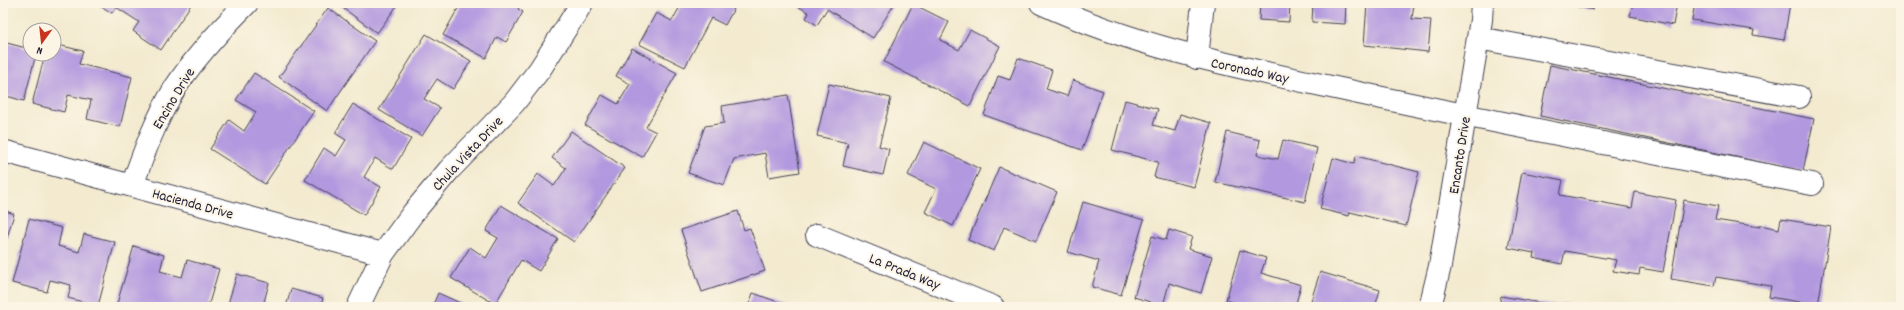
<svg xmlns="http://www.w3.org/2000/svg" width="1904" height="310" font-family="Dekko,sans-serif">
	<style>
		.building { fill: #b298df }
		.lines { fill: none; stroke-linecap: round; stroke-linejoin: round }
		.minor-casing { stroke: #414051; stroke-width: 24 }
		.minor { stroke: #fff; stroke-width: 22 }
		.labels { text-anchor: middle; stroke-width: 4; stroke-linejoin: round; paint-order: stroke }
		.street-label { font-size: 15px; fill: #22223b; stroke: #fcf5e5 }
	</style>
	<rect width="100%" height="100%" fill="#fcf5e5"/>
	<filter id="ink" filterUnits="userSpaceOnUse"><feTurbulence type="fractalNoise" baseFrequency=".025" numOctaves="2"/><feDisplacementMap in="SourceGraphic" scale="8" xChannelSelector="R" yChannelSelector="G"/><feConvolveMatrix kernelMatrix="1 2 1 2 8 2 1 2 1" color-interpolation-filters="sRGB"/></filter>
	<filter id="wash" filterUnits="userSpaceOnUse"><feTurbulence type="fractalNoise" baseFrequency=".012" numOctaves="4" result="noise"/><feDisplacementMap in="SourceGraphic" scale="16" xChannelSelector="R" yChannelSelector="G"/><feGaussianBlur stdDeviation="0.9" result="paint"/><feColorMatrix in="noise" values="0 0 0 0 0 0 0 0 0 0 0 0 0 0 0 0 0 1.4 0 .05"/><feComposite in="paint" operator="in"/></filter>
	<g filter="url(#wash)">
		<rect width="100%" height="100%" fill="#f3eacf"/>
		<g id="blocks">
			<!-- building -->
			<path class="building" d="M96 3H192L161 50 133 31 139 22 116 7 112 13Z
				M336 3H399L377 33Z
				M461 3H521L518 9 523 12 506 42 497 37 486 58 443 35Z
				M682 3H737L725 25 711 18 685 67 639 44 656 13 672 21Z
				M793 3H895L873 38 827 9 817 25 806 18 809 13Z
				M1260 3H1290L1289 22 1259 20Z
				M1313 3H1346L1345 24 1312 22Z
				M1367 3H1414L1412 19 1431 20 1428 52 1364 45Z
				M1561 3H1594L1593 10Z
				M1633 3H1677L1673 25 1630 16Z
				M1695 3H1790L1784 40 1753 35 1754 30 1692 20Z
				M913 4 949 22 940 40 959 50 970 30 1000 46 970 106 884 62Z
				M328 8 375 41 327 111 279 77Z
				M426 34 471 61 453 89 437 79 424 99 440 108 422 136 379 110Z
				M3 42 30 49V54H36L24 101 3 95Z
				M54 44 83 51 79 64 132 77 120 127 87 119 91 100 68 95 64 112 32 104 45 54H54Z
				M632 48 677 73 646 127 656 132 642 157 585 125 602 95 618 104 630 84 616 76Z
				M1018 58 1052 70 1046 89 1067 96 1073 80 1103 91 1082 150 984 115 998 76 1010 80Z
				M1550 65 1814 119 1803 171 1540 116Z
				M254 73 314 111 265 184 210 149 229 120 244 131 256 112 236 100Z
				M829 84 891 98 879 146 889 149 883 175 843 166 848 143 817 136Z
				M788 95 800 172 769 177 765 153 734 159 724 185 688 173 705 126 724 123 722 106Z
				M1125 100 1158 109 1153 125 1175 131 1180 114 1211 123 1194 187 1154 177 1158 162 1112 150Z
				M353 104 411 139 393 169 375 158 364 177 381 187 364 215 305 180 324 148 336 156 346 140 335 133Z
				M571 131 625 168 574 242 518 203 538 174 554 186 566 168 552 158Z
				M1227 132 1260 140 1257 155 1278 159 1283 140 1317 148 1305 202 1215 182Z
				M924 142 980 169 953 226 925 212 936 189 908 175Z
				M1356 156 1419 172 1406 226 1350 212 1349 216 1320 209 1333 158 1354 164Z
				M999 167 1057 192 1036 241 1004 227 994 251 968 240Z
				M1522 172 1563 180 1560 195 1632 208 1635 192 1676 200 1663 272 1640 268 1639 275 1613 271 1616 260 1565 251 1562 264 1533 258 1534 253 1508 248Z
				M1684 200 1718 206 1715 220 1760 227V225L1779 229 1781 219 1831 227 1818 305 1769 297 1771 286 1716 277 1714 286 1671 279Z
				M1083 202 1144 220 1121 295 1092 287 1099 261 1068 252Z
				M501 205 558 239 539 271 521 260 495 304 451 278 470 247 486 258 498 238 486 231Z
				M3 210 14 214 3 251Z
				M738 211 744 230 750 228 765 271 702 292 681 230Z
				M29 219 62 228 58 246 79 252 84 234 115 242 98 306 68 298 71 285 50 280 47 292 12 283Z
				M1169 230 1192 237 1188 249 1212 256 1201 293 1169 283 1163 306 1134 297 1152 236 1166 240Z
				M134 246 164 255 160 271 182 277 187 260 219 269 208 307H164L154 304V307H116Z
				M1240 250 1266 258 1261 273 1301 285 1295 307H1249L1226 300Z
				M1320 272 1380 290 1375 307H1309Z
				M237 274 269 283 264 302 282 307H227Z
				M291 289 323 298 321 307H286Z
				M438 293 469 307H432Z
				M753 293 792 307H748Z
				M1501 296 1557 306V307H1499Z
				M1562 303 1580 306V307H1562Z"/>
		</g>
	</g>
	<g filter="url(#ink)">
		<use href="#blocks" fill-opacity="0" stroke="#414051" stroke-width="1"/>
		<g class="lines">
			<!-- minor casing -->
			<g class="minor-casing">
				<path id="minor" d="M1041 3C1140 49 1248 69 1354 92 1507 125 1659 154 1812 184
					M1478 38 1799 97
					M1197 58 1203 3
					M3 151 383 254
					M132 186C144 152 156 119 175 88 195 57 221 29 247 3
					M817 235 993 307
					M358 307 383 254 413 213 449 170 514 103 540 69 582 3
					M1430 307 1440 266 1481 20 1482 3"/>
			</g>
			<!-- minor -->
			<use href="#minor" class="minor"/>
		</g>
	</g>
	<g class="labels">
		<!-- street labels -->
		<g class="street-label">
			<text transform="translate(1250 70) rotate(12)" y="5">Coronado Way</text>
			<text transform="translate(173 98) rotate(-59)" y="5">Encino Drive</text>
			<text transform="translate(467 153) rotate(-47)" y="5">Chula Vista Drive</text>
			<text transform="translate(1459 155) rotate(-81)" y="5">Encanto Drive</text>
			<text transform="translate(193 203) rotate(15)" y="5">Hacienda Drive</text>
			<text transform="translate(905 271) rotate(22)" y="5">La Prada Way</text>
		</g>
	</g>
	<!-- margin -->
	<rect width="1904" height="310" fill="none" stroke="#fcf5e5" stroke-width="16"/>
	<!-- north arrow -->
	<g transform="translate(42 42) rotate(195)"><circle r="19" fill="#fcf5e5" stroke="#a5a1a1"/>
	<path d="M0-3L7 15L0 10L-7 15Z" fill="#c8321e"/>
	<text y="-6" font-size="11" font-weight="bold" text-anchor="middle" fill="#22223b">N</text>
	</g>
</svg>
